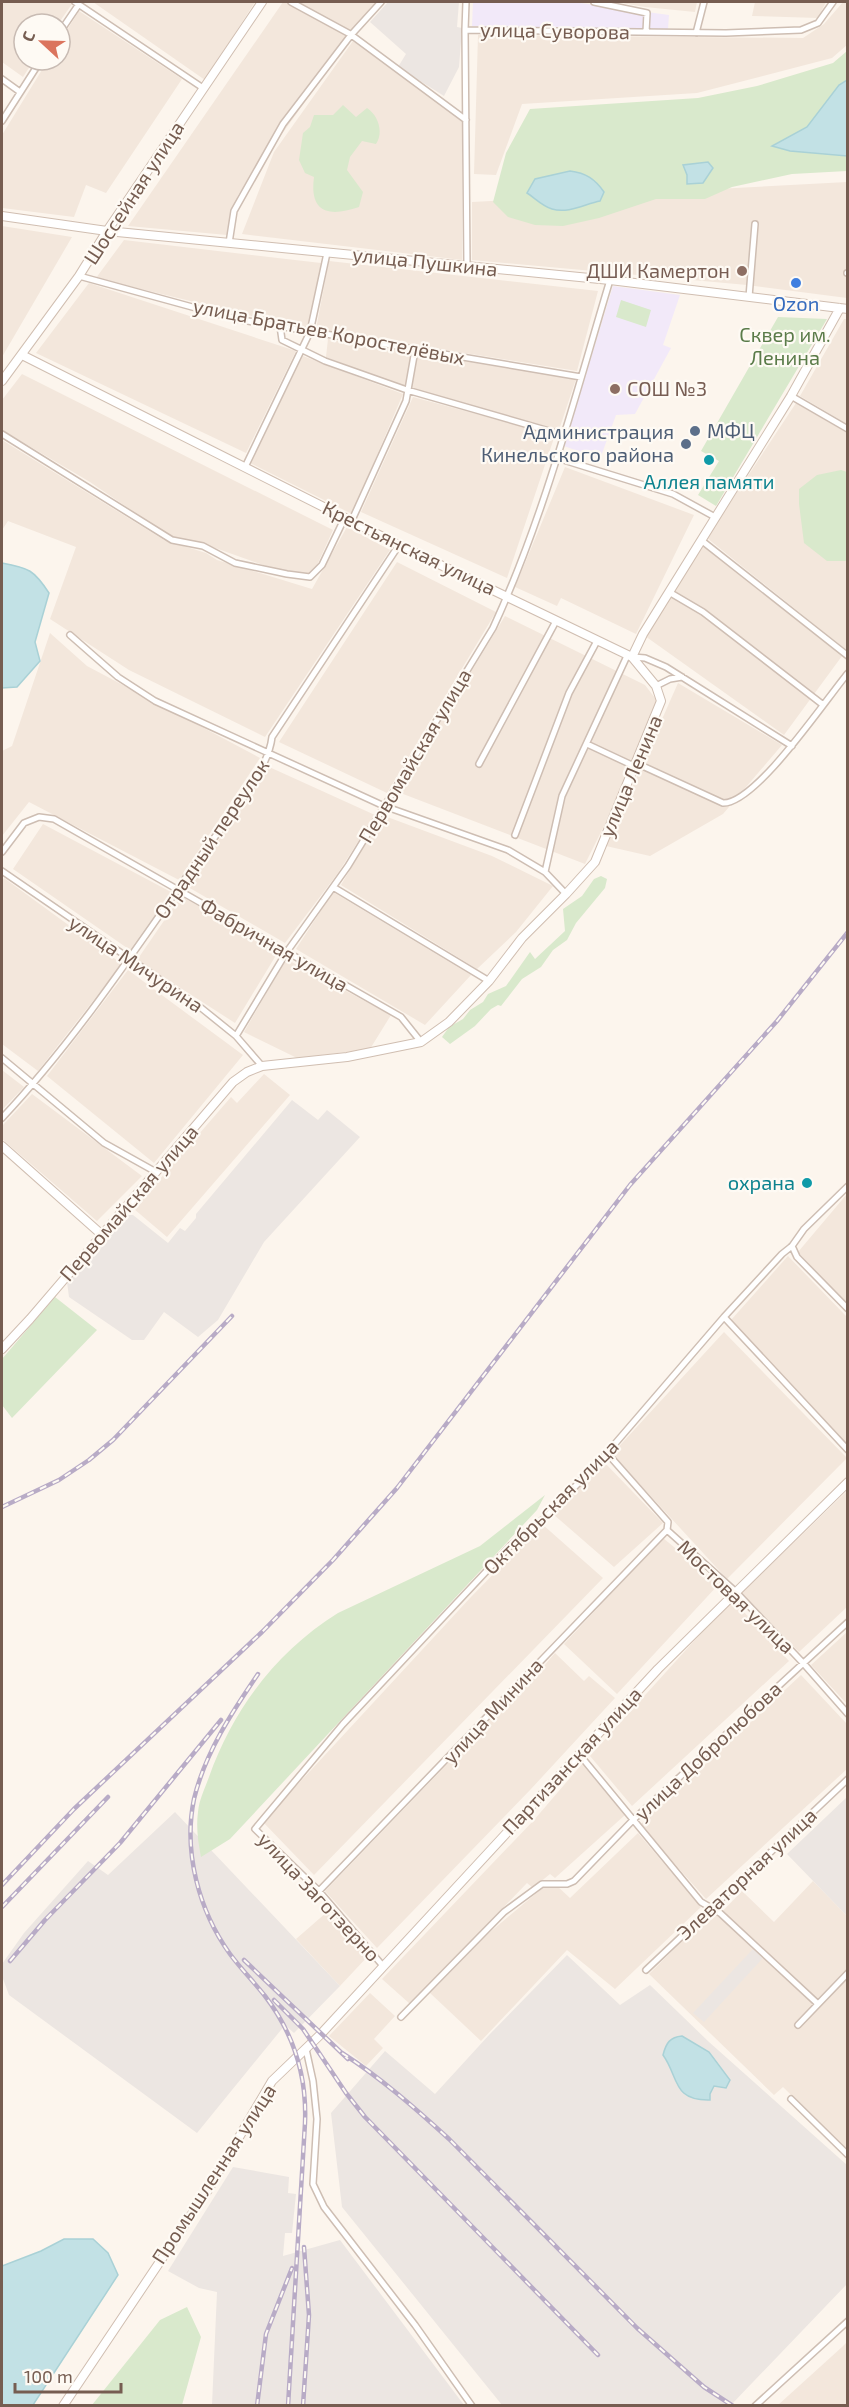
<svg xmlns="http://www.w3.org/2000/svg" width="849" height="2407" font-family="'Exo 2',sans-serif">
	<style>
		.residential { fill: #f3e7dc }
		.industrial { fill: #ece6e2 }
		.education { fill: #f2e9f9 }
		.green { fill: #d9e9cc }
		.water { fill: #c2e1e5; stroke: #a9d1d6; stroke-width: 1.5 }
		.lines { fill: none; stroke-linecap: round; stroke-linejoin: round }
		.street-casing { stroke: #cebeb3; stroke-width: 8 }
		.secondary-casing { stroke: #d0beb1; stroke-width: 10 }
		.street { stroke: #fff; stroke-width: 5 }
		.secondary { stroke: #fff; stroke-width: 8 }
		.rail-casing { stroke: #b8abc6; stroke-width: 4.5 }
		.rail { stroke: #fefaf4; stroke-width: 2; stroke-dasharray: 7; stroke-linecap: butt }
		.education-dot { fill: #8d6e63; stroke: #fefaf4; stroke-width: 2 }
		.shop-dot { fill: #3f7fe0; stroke: #fefaf4; stroke-width: 2 }
		.service-dot { fill: #5c6f8a; stroke: #fefaf4; stroke-width: 2 }
		.culture-dot { fill: #0f9aa8; stroke: #fefaf4; stroke-width: 2 }
		.labels { text-anchor: middle; stroke-width: 4.5; stroke-linejoin: round; paint-order: stroke }
		.street-label { font-size: 20px; fill: #765d51; stroke: #fefaf4 }
		.education-label { font-size: 20px; fill: #785e54; stroke: #fefaf4; text-anchor: end }
		.shop-label { font-size: 20px; fill: #366cbe; stroke: #fefaf4 }
		.park-label { font-size: 20px; fill: #5a7b49; stroke: #fefaf4 }
		.service-label { font-size: 20px; fill: #4e5e75; stroke: #fefaf4; text-anchor: start }
		.culture-label { font-size: 20px; fill: #0d838f; stroke: #fefaf4 }
	</style>
	<rect width="100%" height="100%" fill="#fcf5ed"/>
	<!-- residential -->
	<path class="residential" d="M2 2H69L72 4 58 24H24V60H34L23 77 2 62Z
		M93 2H255L205 80Z
		M283 2H377L238 195 227 235 128 226Z
		M616 2H697L695 12 645 7Z
		M755 2H826L818 18 752 16Z
		M843 2H847V45L832 58 697 93 522 104 496 175 474 174 478 35 803 38 824 24Z
		M79 11 182 79 106 193 86 185 74 217 2 208V135L48 60H60V41Z
		M353 41 462 120V260L242 234 274 152Z
		M847 182V298L747 285 472 260V202Z
		M2 226 72 237 2 357Z
		M124 240 321 263 310 330 96 278Z
		M329 261 598 291 577 371 316 329Z
		M89 283 296 351 246 453 36 353Z
		M844 319H848L847 424 800 396Z
		M328 339 576 379 559 430 405 387 326 357Z
		M303 356 403 394 352 514 250 463Z
		M22 374 333 530 313 574 283 572 204 544 169 536 90 482 2 430V400Z
		M413 397 555 435 507 578 361 512Z
		M796 403 847 433 846 650 707 538Z
		M2 440 164 540 206 553 217 560 312 589 347 527 390 550 265 737 129 670 50 619 76 547 8 521 2 530Z
		M565 467 694 515 636 634 561 598 557 606 515 587Z
		M702 545 842 656 784 735 645 636Z
		M397 562 496 612 387 793 279 742Z
		M505 616 645 685 658 702 608 818 585 864 398 792Z
		M50 633 87 666 260 758 179 880 29 802 2 836V751L12 746Z
		M678 683 782 745 723 814 650 856 606 846Z
		M267 766 375 815 338 873 285 943 188 887Z
		M382 815 492 856 553 886 516 932 477 969 341 885Z
		M43 824 171 892 130 950 13 869Z
		M4 878 122 964 38 1071 2 1044V881Z
		M333 892 471 975 425 1025 296 949Z
		M181 896 278 952 235 1023 137 960Z
		M286 959 391 1015 370 1049 297 1058 244 1032Z
		M128 970 243 1055 154 1163 47 1076Z
		M2 1070 24 1087 2 1110Z
		M264 1074 290 1095 167 1237 134 1209 231 1097 237 1103Z
		M32 1094 142 1176 97 1221 2 1139V1126Z
		M847 1194V1304L798 1252Z
		M788 1256 847 1317V1445L731 1320Z
		M724 1332 847 1458 727 1579 612 1454Z
		M603 1461 663 1523 614 1567 553 1514Z
		M847 1491V1607L799 1652 741 1594Z
		M542 1524 603 1578 314 1875 263 1822 470 1598Z
		M663 1538 719 1584 617 1694 564 1644Z
		M732 1599 789 1661 632 1806 590 1756Z
		M847 1632V1704L811 1665Z
		M555 1653 584 1681 589 1676 615 1698 531 1789 377 1948 325 1891 509 1700 526 1687Z
		M801 1675 847 1724V1769L706 1899 640 1825Z
		M582 1764 625 1815 555 1878 550 1874 533 1888 527 1883 410 2004 382 1979 534 1820Z
		M638 1833 701 1907 615 1989 567 1950 481 2041 430 1993 489 1933 546 1885H556L570 1898Z
		M813 1881 847 1916V2150L783 2087 774 2095 649 1974 712 1912 718 1916 742 1891 774 1922Z
		M327 1912 369 1955 340 1986 296 1939Z
		M370 1993 395 2016 374 2039 383 2048 366 2066 329 2036Z
		M847 2342V2405H778L842 2347Z"/>
	<!-- industrial -->
	<path class="industrial" d="M388 2H459L457 27 462 28 459 67 444 96 398 67 406 54 370 22Z
		M292 1100 318 1120 327 1110 360 1137 264 1242 218 1320 198 1337 164 1312 144 1340H132L69 1297 67 1282 126 1215H133L168 1243 180 1228 185 1231 196 1218V1214Z
		M847 1797V1916L787 1854Z
		M175 1812 340 1986 294 2033 285 2025 197 2133 9 1995 2 1976V1964L24 1933 88 1861 108 1875Z
		M753 1949 763 1958 704 2022 693 2013Z
		M567 1955 620 2005 650 1985 709 2042 847 2165V2284L731 2405H502L342 2207 331 2113 385 2051 435 2094 489 2035Z
		M233 2167 289 2177 288 2193 296 2194 292 2233H285L283 2256 340 2240 464 2405H212L217 2292 199 2288 168 2271Z"/>
	<!-- education -->
	<path class="education" d="M473 2H573L669 15 668 29 472 26Z
		M613 286 680 295 663 345 671 348 635 414 616 415 600 459 564 446Z"/>
	<!-- green -->
	<path class="green" d="M847 51V171L792 174 732 187 705 199H656L599 218 563 226 535 225 508 217 493 202 506 153 530 109 698 98 757 86 833 63Z
		M343 105 356 117 367 108C378 115 384 132 376 144L362 141 350 157 347 170 363 192 359 207C330 217 309 214 314 177L305 173 299 160 303 133 310 127 314 115H333Z
		M621 300 651 310 646 327 616 317Z
		M778 317 827 319 716 506 698 495 719 461 701 451Z
		M841 470 847 472V561H827L804 543 799 504V489L817 475Z
		M601 876 607 879 605 888 576 923 567 940 553 950 541 967 522 979 501 1006 498 1005 491 1009 475 1026 450 1044 442 1037 449 1027 463 1019 470 1010 483 1002 488 994 506 986 530 952 535 959 565 931 563 909 582 896 594 879Z
		M55 1297 97 1330 12 1418 2 1405V1359Z
		M545 1495 537 1510 230 1839 201 1857C198 1842 196 1827 198 1812 199 1800 205 1788 209 1777 233 1709 277 1651 338 1613L480 1546Z
		M187 2307 201 2337 182 2405H92L160 2320Z"/>
	<!-- water -->
	<path class="water" d="M847 80V156L790 151 772 146 807 127 839 85Z
		M708 162 713 168 703 183 687 184V175L683 165Z
		M570 171C586 173 595 179 604 192L600 201C585 204 568 214 552 209 542 206 535 198 527 193L535 179Z
		M2 563C29 568 34 570 49 593L35 642 40 661 17 687 2 688Z
		M682 2036 709 2052 730 2080 726 2088 714 2086 710 2094V2100C672 2101 679 2077 663 2055 666 2043 670 2037 682 2036Z
		M64 2239H93L108 2253 118 2275 33 2405H2V2266L41 2251Z"/>
	<g class="lines">
		<!-- street casing -->
		<g class="street-casing">
			<path id="street" d="M75 2 203 88
				M291 2 350 34 466 120
				M466 2 465 30 467 267
				M594 2 647 13 646 32
				M465 30 726 33 801 30 818 23 833 2
				M60 32 79 4
				M696 33 704 2
				M2 79 20 92
				M2 121 41 60
				M229 243 234 211 283 124 351 35 381 2
				M847 273H848
				M79 276 236 319 581 377
				M749 297 755 224
				M280 326 282 340 325 361 407 390 563 435
				M791 396 848 429
				M2 434 172 540 203 546 235 563 287 574 310 577 322 565 345 517
				M557 458 673 494 715 517
				M245 467 310 332 327 253
				M352 520 406 401 415 350
				M701 540 848 656
				M669 592 703 612 822 704
				M70 635 118 677 155 701 384 806 508 850 545 872 566 894
				M633 657 645 658 666 667 792 746
				M656 686 670 679 682 677
				M587 744 634 766
				M636 763 723 803C756 804 826 699 848 673
				M479 764 556 621
				M515 835 569 693 597 641
				M2 852 24 823 39 817 54 819 401 1017 421 1042
				M2 871 200 1007 236 1036 262 1066
				M545 872 562 796 627 656
				M333 887 489 981
				M236 1036 286 953 348 866 493 628C544 518 575 396 610 280
				M2 1058 104 1143 156 1172
				M2 1118C78 1037 139 944 203 853 225 822 268 773 272 737L399 545
				M792 1246 797 1257 848 1309
				M724 1317 848 1450
				M607 1453 668 1522 667 1530
				M667 1530 735 1591 804 1664 848 1714
				M579 1754 701 1902 720 1913 818 2004
				M319 1891 667 1530
				M383 1966 319 1891 255 1829 343 1724 511 1545 547 1516 607 1453 724 1317 782 1254 792 1246 804 1229 848 1186
				M646 1970 848 1779
				M401 2017 504 1912 542 1884H567L574 1881 633 1820 848 1622
				M798 2025 848 1973
				M306 2049 313 2081 317 2119 313 2184 324 2207 415 2325 472 2406
				M791 2099 848 2155
				M755 2406 848 2321"/>
		</g>
		<!-- secondary casing -->
		<g class="secondary-casing">
			<path id="secondary" d="M2 216 107 231 610 280 848 309
				M2 381 79 276 107 231 262 2
				M632 657 643 634 791 396 840 308
				M2 1146 101 1234
				M2 1349 30 1319 233 1082 247 1072 262 1066 347 1057 421 1042 449 1022 489 981 522 938 566 894 595 862 661 701 656 686 632 657 399 545 22 355
				M63 2406 208 2190 272 2081 320 2035 658 1669 848 1482"/>
		</g>
		<!-- street -->
		<use href="#street" class="street"/>
		<!-- secondary -->
		<use href="#secondary" class="secondary"/>
		<!-- rail casing -->
		<g class="rail-casing">
			<path id="rail" d="M2 1507 59 1480 89 1460 113 1440 232 1316
				M258 1674C232 1712 205 1753 194 1799 183 1852 199 1911 230 1954 241 1969 254 1982 265 1996 294 2034 307 2076 305 2123L288 2406
				M2 1885 74 1809 262 1632 333 1560 397 1488 630 1185 777 1021 848 932
				M2 1907 108 1797
				M244 1960 348 2059
				M10 1961 45 1920 120 1843 221 1720
				M274 2000 303 2029 346 2093 365 2117 598 2355
				M342 2053C381 2078 415 2108 449 2139L637 2328 704 2387 733 2406
				M257 2406 266 2334 292 2268
				M303 2406 309 2315 304 2247"/>
		</g>
		<!-- rail -->
		<use href="#rail" class="rail"/>
	</g>
	<!-- markers -->
	<g class="education-dot">
		<circle cx="742" cy="271" r="6"/>
		<circle cx="615" cy="389" r="6"/>
	</g>
	<circle class="shop-dot" cx="796" cy="283" r="6"/>
	<g class="service-dot">
		<circle cx="695" cy="431" r="6"/>
		<circle cx="686" cy="444" r="6"/>
	</g>
	<g class="culture-dot">
		<circle cx="709" cy="460" r="6"/>
		<circle cx="807" cy="1183" r="6"/>
	</g>
	<g class="labels">
		<!-- street labels -->
		<g class="street-label">
			<text transform="translate(555 31) rotate(1)" y="7">улица Суворова</text>
			<text transform="translate(134 193) rotate(-57)" y="7">Шоссейная улица</text>
			<text transform="translate(425 262) rotate(6)" y="7">улица Пушкина</text>
			<text transform="translate(329 332) rotate(11)" y="7">улица Братьев Коростелёвых</text>
			<text transform="translate(409 548) rotate(26)" y="7">Крестьянская улица</text>
			<text transform="translate(415 756) rotate(-59)" y="7">Первомайская улица</text>
			<text transform="translate(631 776) rotate(-67)" y="7">улица Ленина</text>
			<text transform="translate(212 839) rotate(-56)" y="7">Отрадный переулок</text>
			<text transform="translate(274 945) rotate(30)" y="7">Фабричная улица</text>
			<text transform="translate(136 964) rotate(34)" y="7">улица Мичурина</text>
			<text transform="translate(129 1203) rotate(-49)" y="7">Первомайская улица</text>
			<text transform="translate(551 1507) rotate(-45)" y="7">Октябрьская улица</text>
			<text transform="translate(736 1597) rotate(44)" y="7">Мостовая улица</text>
			<text transform="translate(493 1711) rotate(-47)" y="7">улица Минина</text>
			<text transform="translate(708 1751) rotate(-43)" y="7">улица Добролюбова</text>
			<text transform="translate(572 1761) rotate(-47)" y="7">Партизанская улица</text>
			<text transform="translate(747 1874) rotate(-43)" y="7">Элеваторная улица</text>
			<text transform="translate(319 1897) rotate(47)" y="7">улица Заготзерно</text>
			<text transform="translate(214 2174) rotate(-57)" y="7">Промышленная улица</text>
		</g>
		<!-- education labels -->
		<g class="education-label">
			<text x="730" y="278">ДШИ Камертон</text>
			<text x="627" y="396" text-anchor="start">СОШ №3</text>
		</g>
		<!-- shop labels -->
		<g class="shop-label">
			<text x="796" y="311">Ozon</text>
		</g>
		<!-- park labels -->
		<g class="park-label">
			<text x="785" y="342">Сквер им.<tspan x="785" dy="23">Ленина</tspan></text>
		</g>
		<!-- service labels -->
		<g class="service-label">
			<text x="707" y="438">МФЦ</text>
			<text x="674" y="439" text-anchor="end">Администрация<tspan x="674" dy="23">Кинельского района</tspan></text>
		</g>
		<!-- culture labels -->
		<g class="culture-label">
			<text x="709" y="489">Аллея памяти</text>
			<text x="795" y="1190" text-anchor="end">охрана</text>
		</g>
	</g>
	<!-- border -->
	<rect width="849" height="2407" fill="none" stroke="#765d51" stroke-width="6"/>
	<!-- north arrow -->
	<g transform="translate(42 42) rotate(292)"><circle r="28" fill="#fefaf4" stroke="#c8bbb3" stroke-width="1.5"/>
	<path d="M0-4.5L10 22L0 15L-10 22Z" fill="#db745d"/>
	<text y="-9" font-size="16" font-weight="bold" text-anchor="middle" fill="#765d51">С</text>
	</g>
	<!-- scale -->
	<path d="M15 2383v9h106v-9" fill="none" stroke="#765d51" stroke-width="3"/>
	<text x="24" y="2383" font-size="18" fill="#765d51" stroke="#fefaf4" stroke-width="4.5" paint-order="stroke">100 m</text>
</svg>
